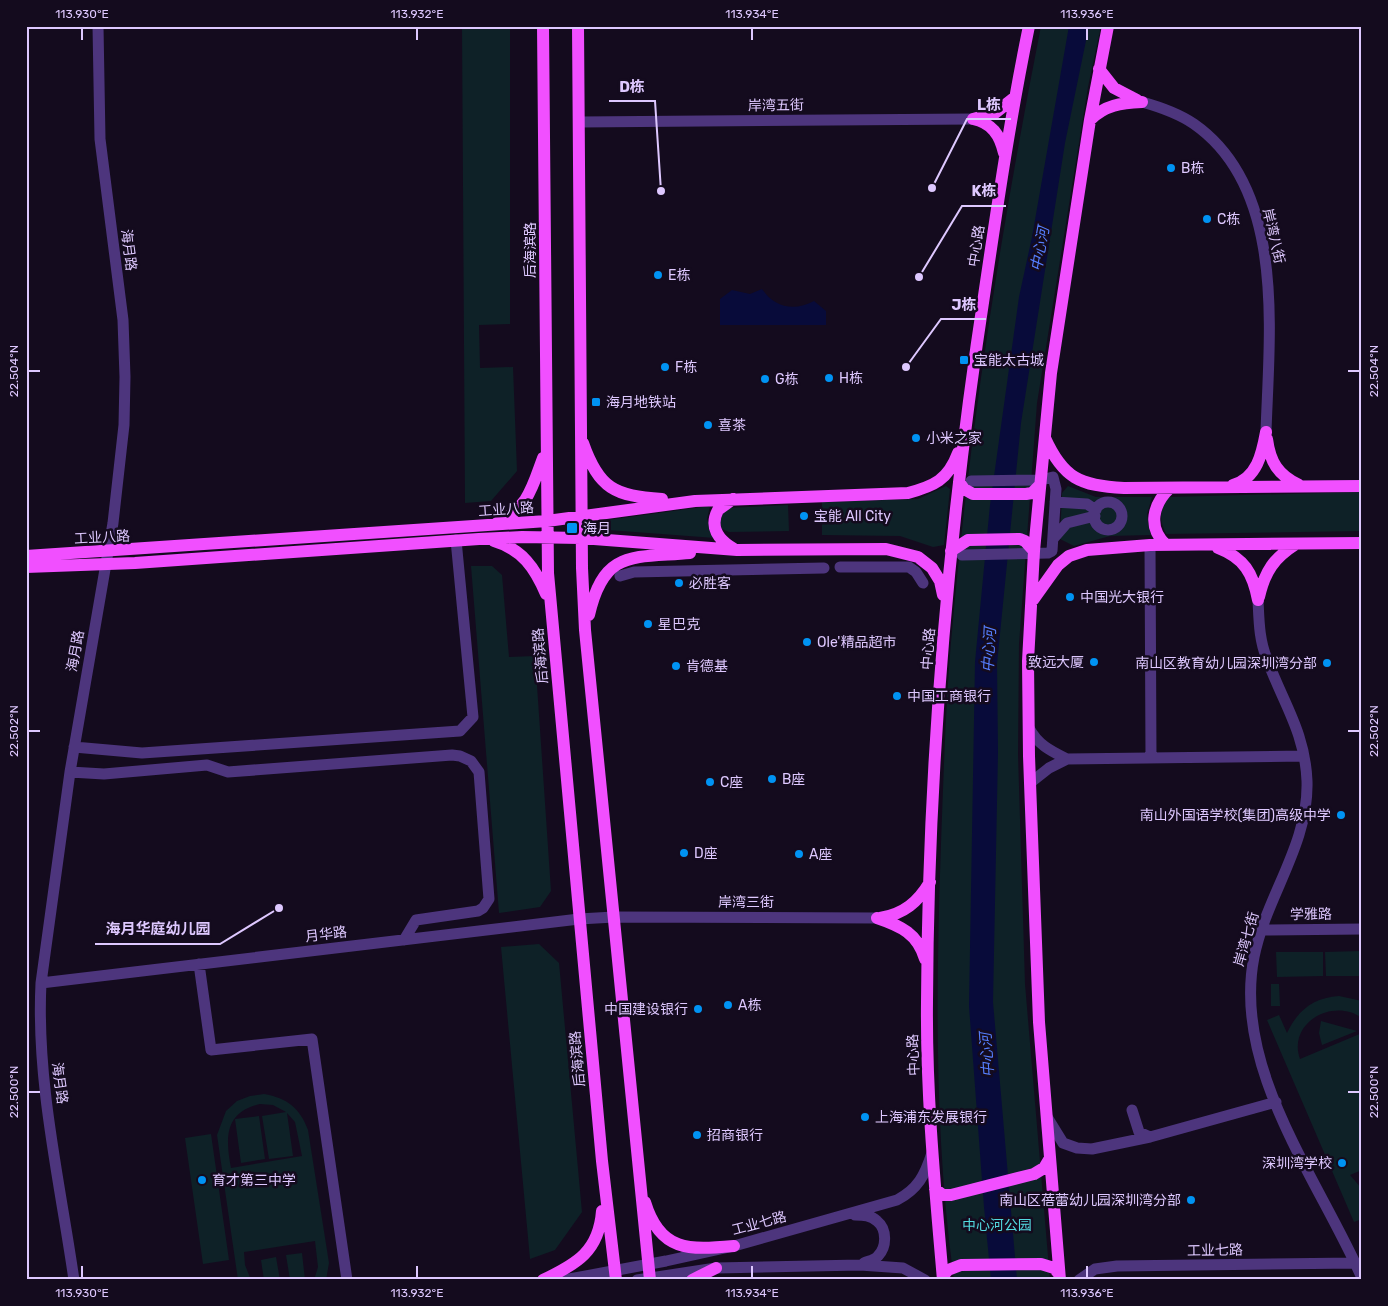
<svg xmlns="http://www.w3.org/2000/svg" width="1388" height="1306" font-family="Rubik,'Noto Sans SC',sans-serif">
	<style>
		.green { fill: #0e2127; fill-rule: evenodd }
		.water { fill: #080b3a }
		.lines { fill: none; stroke-linecap: round; stroke-linejoin: round }
		.minor { stroke: #4d357d; stroke-width: 11 }
		.major { stroke: #f14fff; stroke-width: 12 }
		.ticks { fill: none; stroke: #dec8ff; stroke-width: 2 }
		.poi-dot { fill: #0093f3; stroke: #140b1e; stroke-width: 2 }
		.labels { text-anchor: middle; stroke-width: 5; stroke-linejoin: round; paint-order: stroke }
		.street-label { font-size: 14px; fill: #dec8ff; stroke: #140b1e }
		.poi-label { font-size: 14px; fill: #dec8ff; stroke: #140b1e; text-anchor: start }
		.park-label { font-size: 14px; fill: #53dae0; stroke: #140b1e }
		.water-label { font-size: 15px; font-style: italic; fill: #567fff; stroke: #140b1e }
		.leader { fill: none; stroke: #dec8ff; stroke-width: 2 }
		.callout-dot { fill: #dec8ff; stroke: #140b1e; stroke-width: 2 }
		.callout-label { font-size: 15px; text-anchor: middle; font-weight: bold; fill: #dec8ff; stroke: #140b1e; stroke-width: 5; stroke-linejoin: round; paint-order: stroke }
		.neatline { fill: none; stroke: #dec8ff; stroke-width: 2 }
		.ticks-label { font-size: 12px; text-anchor: middle; fill: #dec8ff }
	</style>
	<rect width="100%" height="100%" fill="#140b1e"/>
	<!-- green -->
	<path class="green" d="M462 26H510V324L479 325 480 368 513 367 517 471 491 501 465 503Z
		M1041 26H1101L1088 87 1037 403 1019 644 1018 754 1025 984 1050 1280H954C934 1135 936 989 941 843 944 765 946 687 954 609 972 413 1003 219 1041 26Z
		M946 486 950 489 944 545 933 547 900 536 822 535V502L918 499Z
		M1068 486 1096 497H1152L1147 514 1151 535 1110 536 1074 546 1060 539 1062 493Z
		M1362 492V531L1166 534C1159 520 1159 509 1169 497Z
		M788 505 789 531 729 532 722 529 719 521 726 508Z
		M710 506 707 519 715 538 608 530 607 520Z
		M471 566H492L502 575 509 657 535 656 551 891 540 907 499 913Z
		M539 944 559 963 582 1212 555 1250 530 1259 501 947Z
		M1362 951V976H1326L1325 952Z
		M1276 952H1323V976L1277 977Z
		M1271 984H1279L1280 1006H1271Z
		M1339 996 1362 1001V1018C1333 997 1287 1023 1300 1059L1362 1033V1170L1350 1175 1362 1189V1203H1359L1362 1219 1354 1222 1267 1020 1279 1015 1287 1033C1298 1010 1313 998 1339 996Z
		M1321 1021 1357 1031 1322 1045 1319 1033Z
		M264 1094C287 1098 300 1108 308 1130L329 1263 326 1280H314L318 1267 315 1241 244 1252 245 1265 251 1280H238L217 1135 226 1111 237 1101 250 1096ZM260 1104 273 1105 286 1112 262 1116 269 1159 293 1156 287 1113 295 1122 302 1156 231 1168C225 1137 225 1112 260 1104Z
		M259 1116 265 1159 241 1163 235 1119Z
		M211 1134 229 1260 203 1264 185 1138Z
		M302 1253 305 1280H290L286 1255Z
		M276 1257 280 1280H264L261 1260Z"/>
	<!-- water -->
	<path class="water" d="M1069 26H1089L1065 143 1021 423 997 664 998 752 993 1002 1017 1280H991L984 1207 969 1006 975 662 990 505 1019 297 1032 237Z
		M762 289C774 307 794 312 814 301L826 311V325H720V299L732 290 750 294Z"/>
	<g class="lines">
		<!-- minor -->
		<path class="minor" d="M1142 102C1160 107 1178 113 1194 124 1287 189 1269 334 1266 432
			M580 122 973 119
			M1055 502 1087 504 1096 510
			M1094 516a14 14 0 1 1 28 0a14 14 0 1 1-28 0Z
			M1053 539 1067 523 1095 516
			M1150 545 1151 758
			M962 555 1048 553 1052 551 1056 489 1053 477 1041 480 971 481
			M840 567H909L916 572 923 583
			M620 576 634 572 824 568
			M1258 600C1259 620 1259 640 1267 659 1283 703 1305 732 1307 781 1309 845 1266 896 1254 957 1232 1069 1319 1180 1362 1278
			M1029 728C1038 745 1051 751 1067 759
			M74 747 142 753 460 731 473 717 456 540
			M70 772 104 774 207 765 228 772 452 755 460 756 471 761 479 772 489 899 483 908 478 911 416 920 404 940
			M1030 783 1049 768 1067 759 1304 756
			M1261 930 1362 929
			M199 964 211 1050 312 1039 347 1280
			M41 983 579 919 614 917 877 918
			M1132 1110 1139 1132 1150 1137
			M1047 1117 1063 1143 1077 1148 1092 1149 1150 1137 1276 1102
			M855 1215C863 1215 871 1215 877 1221 887 1229 887 1247 878 1256 875 1260 868 1261 864 1263
			M74 1280C60 1182 36 1082 41 983L70 772 113 523 124 425 125 377 123 320 100 139 98 26
			M564 1280 666 1261 734 1246 897 1200C918 1189 925 1175 932 1153
			M637 1280 716 1268 860 1265 903 1268 925 1280
			M1079 1280 1095 1269 1117 1266 1355 1263"/>
		<!-- major -->
		<path class="major" d="M543 26 548 573 602 1161 616 1280
			M578 26 582 568 585 630 650 1280
			M1099 69 1114 88 1137 100
			M973 119C992 123 1000 135 1004 153
			M973 119 995 113 1014 98
			M1090 120C1105 105 1121 103 1142 102
			M1045 438C1063 478 1080 486 1124 488L1362 486
			M1267 439C1270 462 1278 475 1299 485
			M583 443C599 489 615 496 662 499
			M959 482 964 489 973 494H1026L1032 493 1040 485
			M1233 485C1257 478 1262 454 1266 432
			M733 499 718 510C709 527 718 540 734 549
			M497 523C528 508 532 488 543 458
			M494 541C522 549 535 568 546 594
			M1166 545C1147 527 1153 504 1170 488
			M1218 548C1244 558 1253 573 1258 600
			M951 551 968 540 1020 539 1025 541 1034 551
			M26 556 547 521 695 501 908 493C934 486 948 480 958 453
			M26 567 135 563 479 539 522 537 581 538 737 550 886 549 918 557 932 568 940 581 943 595
			M1259 597C1265 571 1274 558 1296 544
			M1033 600 1058 565 1069 556 1087 550 1150 545 1362 543
			M589 615C604 549 633 558 690 553
			M877 918C901 926 918 934 925 959
			M880 918C904 914 918 902 930 882
			M935 1189 943 1195H951L1034 1174 1044 1168 1050 1158
			M645 1202C660 1252 689 1250 734 1246
			M943 1276 948 1270 961 1265 1041 1264 1054 1268 1059 1274
			M543 1280C577 1264 599 1251 602 1211
			M692 1280 716 1268
			M943 1280C935 1188 926 1094 927 1002 928 763 949 524 985 289 998 201 1011 113 1029 26
			M1060 1280 1039 1022 1029 756 1028 661 1034 551 1051 373 1090 120 1108 26"/>
	</g>
	<!-- ticks -->
	<path class="ticks" d="M82 28V40M417 28V40M752 28V40M1087 28V40M28 371H40M1348 371H1360M28 731H40M1348 731H1360M28 1092H40M1348 1092H1360M82 1266V1278M417 1266V1278M752 1266V1278M1087 1266V1278"/>
	<!-- markers -->
	<g class="poi-dot">
		<circle cx="1171" cy="168" r="5"/>
		<circle cx="1207" cy="219" r="5"/>
		<circle cx="658" cy="275" r="5"/>
		<rect x="959" y="355" width="10" height="10" rx="2.5"/>
		<circle cx="665" cy="367" r="5"/>
		<circle cx="829" cy="378" r="5"/>
		<circle cx="765" cy="379" r="5"/>
		<rect x="591" y="397" width="10" height="10" rx="2.5"/>
		<circle cx="708" cy="425" r="5"/>
		<circle cx="916" cy="438" r="5"/>
		<circle cx="804" cy="516" r="5"/>
		<rect x="566" y="522" width="12" height="12" rx="2.5"/>
		<circle cx="679" cy="583" r="5"/>
		<circle cx="1070" cy="597" r="5"/>
		<circle cx="648" cy="624" r="5"/>
		<circle cx="807" cy="642" r="5"/>
		<circle cx="1094" cy="662" r="5"/>
		<circle cx="1327" cy="663" r="5"/>
		<circle cx="676" cy="666" r="5"/>
		<circle cx="897" cy="696" r="5"/>
		<circle cx="772" cy="779" r="5"/>
		<circle cx="710" cy="782" r="5"/>
		<circle cx="1341" cy="815" r="5"/>
		<circle cx="684" cy="853" r="5"/>
		<circle cx="799" cy="854" r="5"/>
		<circle cx="728" cy="1005" r="5"/>
		<circle cx="698" cy="1009" r="5"/>
		<circle cx="865" cy="1117" r="5"/>
		<circle cx="697" cy="1135" r="5"/>
		<circle cx="1342" cy="1163" r="5"/>
		<circle cx="202" cy="1180" r="5"/>
		<circle cx="1191" cy="1200" r="5"/>
	</g>
	<g class="labels">
		<!-- street labels -->
		<g class="street-label">
			<text transform="translate(776 105) rotate(-1)" y="5">岸湾五街</text>
			<text transform="translate(1274 236) rotate(77)" y="5">岸湾八街</text>
			<text transform="translate(976 246) rotate(-81)" y="5">中心路</text>
			<text transform="translate(129 250) rotate(83)" y="5">海月路</text>
			<text transform="translate(530 250) rotate(-90)" y="5">后海滨路</text>
			<text transform="translate(506 509) rotate(-4)" y="5">工业八路</text>
			<text transform="translate(102 537) rotate(-3)" y="5">工业八路</text>
			<text transform="translate(928 649) rotate(-86)" y="5">中心路</text>
			<text transform="translate(75 651) rotate(-80)" y="5">海月路</text>
			<text transform="translate(540 656) rotate(-95)" y="5">后海滨路</text>
			<text x="746" y="907">岸湾三街</text>
			<text transform="translate(1311 914) rotate(-1)" y="5">学雅路</text>
			<text transform="translate(326 934) rotate(-7)" y="5">月华路</text>
			<text transform="translate(1246 939) rotate(-74)" y="5">岸湾七街</text>
			<text transform="translate(913 1055) rotate(-92)" y="5">中心路</text>
			<text transform="translate(577 1059) rotate(-95)" y="5">后海滨路</text>
			<text transform="translate(60 1083) rotate(82)" y="5">海月路</text>
			<text transform="translate(759 1223) rotate(-15)" y="5">工业七路</text>
			<text transform="translate(1215 1250) rotate(-1)" y="5">工业七路</text>
		</g>
		<!-- poi labels -->
		<g class="poi-label">
			<text x="1181" y="173">B栋</text>
			<text x="1217" y="224">C栋</text>
			<text x="668" y="280">E栋</text>
			<text x="974" y="365">宝能太古城</text>
			<text x="675" y="372">F栋</text>
			<text x="839" y="383">H栋</text>
			<text x="775" y="384">G栋</text>
			<text x="606" y="407">海月地铁站</text>
			<text x="718" y="430">喜茶</text>
			<text x="926" y="443">小米之家</text>
			<text x="814" y="521">宝能 All City</text>
			<text x="583" y="533">海月</text>
			<text x="689" y="588">必胜客</text>
			<text x="1080" y="602">中国光大银行</text>
			<text x="658" y="629">星巴克</text>
			<text x="817" y="647">Ole'精品超市</text>
			<text x="1084" y="667" text-anchor="end">致远大厦</text>
			<text x="1317" y="668" text-anchor="end">南山区教育幼儿园深圳湾分部</text>
			<text x="686" y="671">肯德基</text>
			<text x="907" y="701">中国工商银行</text>
			<text x="782" y="784">B座</text>
			<text x="720" y="787">C座</text>
			<text x="1331" y="820" text-anchor="end">南山外国语学校(集团)高级中学</text>
			<text x="694" y="858">D座</text>
			<text x="809" y="859">A座</text>
			<text x="738" y="1010">A栋</text>
			<text x="688" y="1014" text-anchor="end">中国建设银行</text>
			<text x="875" y="1122">上海浦东发展银行</text>
			<text x="707" y="1140">招商银行</text>
			<text x="1332" y="1168" text-anchor="end">深圳湾学校</text>
			<text x="212" y="1185">育才第三中学</text>
			<text x="1181" y="1205" text-anchor="end">南山区蓓蕾幼儿园深圳湾分部</text>
		</g>
		<!-- park labels -->
		<g class="park-label">
			<text x="997" y="1230">中心河公园</text>
		</g>
		<!-- water labels -->
		<g class="water-label">
			<text transform="translate(1040 249) rotate(-80)" y="5">中心河</text>
			<text transform="translate(989 650) rotate(-87)" y="5">中心河</text>
			<text transform="translate(987 1055) rotate(-94)" y="5">中心河</text>
		</g>
	</g>
	<!-- callouts -->
	<path class="leader" d="M661 191L655 101H609M932 188L967 119H1011M919 277L962 206H1006M906 367L941 319H986M279 908L220 944H95"/>
	<g class="callout-dot">
		<circle cx="661" cy="191" r="5"/>
		<circle cx="932" cy="188" r="5"/>
		<circle cx="919" cy="277" r="5"/>
		<circle cx="906" cy="367" r="5"/>
		<circle cx="279" cy="908" r="5"/>
	</g>
	<g class="callout-label">
		<text x="632" y="92">D栋</text>
		<text x="989" y="110">L栋</text>
		<text x="984" y="196">K栋</text>
		<text x="964" y="310">J栋</text>
		<text x="158" y="934">海月华庭幼儿园</text>
	</g>
	<!-- border -->
	<rect width="1388" height="1306" fill="none" stroke="#140b1e" stroke-width="55"/>
	<rect x="28" y="28" width="1332" height="1250" class="neatline"/>
	<g class="ticks-label">
		<text x="82" y="18">113.930°E</text>
		<text x="417" y="18">113.932°E</text>
		<text x="752" y="18">113.934°E</text>
		<text x="1087" y="18">113.936°E</text>
		<text transform="translate(14 371) rotate(-90)" y="4">22.504°N</text>
		<text transform="translate(1374 371) rotate(-90)" y="4">22.504°N</text>
		<text transform="translate(14 731) rotate(-90)" y="4">22.502°N</text>
		<text transform="translate(1374 731) rotate(-90)" y="4">22.502°N</text>
		<text transform="translate(14 1092) rotate(-90)" y="4">22.500°N</text>
		<text transform="translate(1374 1092) rotate(-90)" y="4">22.500°N</text>
		<text x="82" y="1297">113.930°E</text>
		<text x="417" y="1297">113.932°E</text>
		<text x="752" y="1297">113.934°E</text>
		<text x="1087" y="1297">113.936°E</text>
	</g>
</svg>
